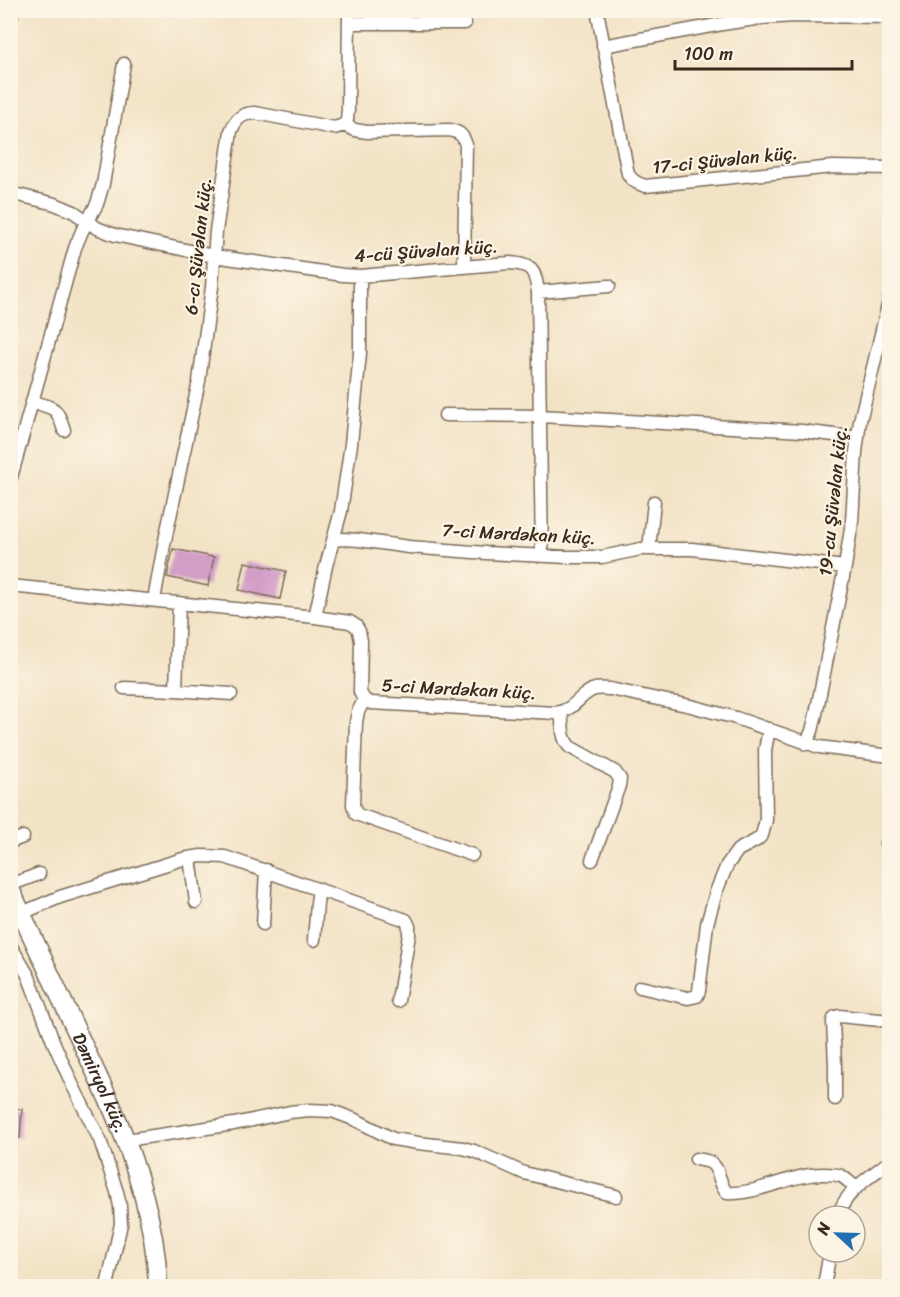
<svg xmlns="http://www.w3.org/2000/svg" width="900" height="1297" font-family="Sriracha,sans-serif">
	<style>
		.building { fill: #d29ec8 }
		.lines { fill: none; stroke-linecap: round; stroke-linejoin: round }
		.minor-casing { stroke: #7b6b59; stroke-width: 15 }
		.secondary-casing { stroke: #7b6b59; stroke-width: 21 }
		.minor { stroke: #fff; stroke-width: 12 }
		.secondary { stroke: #fff; stroke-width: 18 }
		.labels { text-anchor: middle; stroke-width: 4.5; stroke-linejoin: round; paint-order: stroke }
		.street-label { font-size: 18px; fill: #3b2a1e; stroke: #fcf5e5 }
	</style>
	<rect width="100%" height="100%" fill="#fcf5e5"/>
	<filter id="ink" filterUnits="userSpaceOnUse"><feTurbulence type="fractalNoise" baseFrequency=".0167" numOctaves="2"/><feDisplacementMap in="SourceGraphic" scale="12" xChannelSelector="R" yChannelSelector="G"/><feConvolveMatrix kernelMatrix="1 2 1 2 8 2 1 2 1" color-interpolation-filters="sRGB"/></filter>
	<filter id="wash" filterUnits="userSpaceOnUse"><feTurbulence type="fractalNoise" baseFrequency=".008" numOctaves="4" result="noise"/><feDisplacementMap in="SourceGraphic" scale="24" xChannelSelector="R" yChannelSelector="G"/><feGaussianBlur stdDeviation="1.35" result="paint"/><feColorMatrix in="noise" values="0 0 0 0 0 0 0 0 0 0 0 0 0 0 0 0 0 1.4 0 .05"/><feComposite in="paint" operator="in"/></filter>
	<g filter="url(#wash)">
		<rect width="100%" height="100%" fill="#f3e3c6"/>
		<g id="blocks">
			<!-- building -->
			<path class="building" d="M173 549 214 557 208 586 167 577Z
				M245 562 286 571 280 599 239 590Z
				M10 1108 22 1109 20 1138 10 1137Z"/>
		</g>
	</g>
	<g filter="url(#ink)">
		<use href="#blocks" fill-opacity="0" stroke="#7b6b59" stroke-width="1.5"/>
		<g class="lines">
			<!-- minor casing -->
			<g class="minor-casing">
				<path id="minor" d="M597 10 628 174C632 181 637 183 645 186L833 167 890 168
					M10 22 13 10
					M349 23H465
					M603 46 722 24 762 18 795 16 890 17
					M344 125 355 130 367 132 449 130C460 132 463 135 466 145L464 266
					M10 193 55 204 74 212 97 228 115 235 214 256 343 275 360 276 509 263C532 264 535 270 538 292L542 556
					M538 292 609 286
					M32 402C55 408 57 407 64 430
					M445 415 541 416 802 431 858 438
					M10 481 75 248 82 231 97 204 103 184 124 64
					M334 540 343 539 359 540 409 547 486 553 568 557H602L641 549H692L845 567
					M649 549 654 502
					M10 586 315 617 350 622 356 626 359 631 361 641 360 692 364 700 371 703 555 713C576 710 580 693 595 689 600 688 605 689 610 689L691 706 736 718 819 747 890 756
					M154 600 164 545 199 381 212 287 216 231 231 131C236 119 242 113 255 113L334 128 344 125 347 120 348 109 349 10
					M315 617 326 566 341 511 351 444 360 353V276
					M124 688 176 690 231 694
					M176 690 179 603
					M364 700 358 712 356 722 353 805 356 814 472 855
					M561 712C563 724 561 739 570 747L615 772 620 779 619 786 592 860
					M806 744 812 731 816 714 845 567 852 522 856 452 860 421 890 297
					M10 842 23 837
					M886 843H890
					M190 858 196 902
					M10 885 39 874
					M22 913 60 897 183 859 201 856 225 857 406 920 409 926V935L398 1001
					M263 924 266 870
					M314 940 317 903 319 889
					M10 945 28 975 53 1041 72 1084 100 1140 117 1192 120 1206 121 1224 107 1286
					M640 987 688 998 697 996 699 991 707 924 716 892 727 865 738 850 757 840 762 835 766 820 765 750 769 729
					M835 1099V1065L833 1021 835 1017 839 1016 890 1021
					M126 1140 234 1124 290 1112 309 1110 332 1111 356 1120 393 1139 418 1143 463 1148 474 1151 524 1173 616 1196
					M696 1159C700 1160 707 1160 711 1163 720 1169 719 1185 727 1193 758 1195 790 1174 823 1174 829 1174 836 1174 841 1176 847 1179 851 1184 856 1188
					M838 1216C845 1191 870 1177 890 1161
					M824 1286 830 1252"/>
			</g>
			<!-- secondary casing -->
			<g class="secondary-casing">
				<g id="secondary">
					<path id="s1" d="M10 889 111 1105C136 1162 156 1224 158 1286"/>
				</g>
			</g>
			<!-- minor -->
			<use href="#minor" class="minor"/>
			<!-- secondary -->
			<use href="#secondary" class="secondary"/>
		</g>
	</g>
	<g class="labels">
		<!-- street labels -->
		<g class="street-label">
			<text transform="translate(725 160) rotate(-6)" y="6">17-ci Şüvəlan küç.</text>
			<text transform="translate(198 246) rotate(-84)" y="6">6-cı Şüvəlan küç.</text>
			<text transform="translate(426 251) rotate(-4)" y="6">4-cü Şüvəlan küç.</text>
			<text transform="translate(833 501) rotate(-84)" y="6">19-cu Şüvəlan küç.</text>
			<text transform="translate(519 534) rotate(3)" y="6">7-ci Mərdəkan küç.</text>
			<text transform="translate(459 689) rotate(3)" y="6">5-ci Mərdəkan küç.</text>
			<text dy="6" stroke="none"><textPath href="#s1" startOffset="214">Dəmiryol küç.</textPath></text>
		</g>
	</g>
	<!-- margin -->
	<rect width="900" height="1297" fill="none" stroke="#fcf5e5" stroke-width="36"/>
	<!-- north arrow -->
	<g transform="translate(837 1234) rotate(292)"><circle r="28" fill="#fcf5e5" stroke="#afa495" stroke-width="1.5"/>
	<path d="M0-4.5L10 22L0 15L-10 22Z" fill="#1f6fb2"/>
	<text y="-9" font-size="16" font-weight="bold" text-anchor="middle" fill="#3b2a1e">N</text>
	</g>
	<!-- scale -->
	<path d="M675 60v9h177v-9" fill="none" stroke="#3b2a1e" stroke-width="3"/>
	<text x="684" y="60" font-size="18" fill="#3b2a1e" stroke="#fcf5e5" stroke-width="4.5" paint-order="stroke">100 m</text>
</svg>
